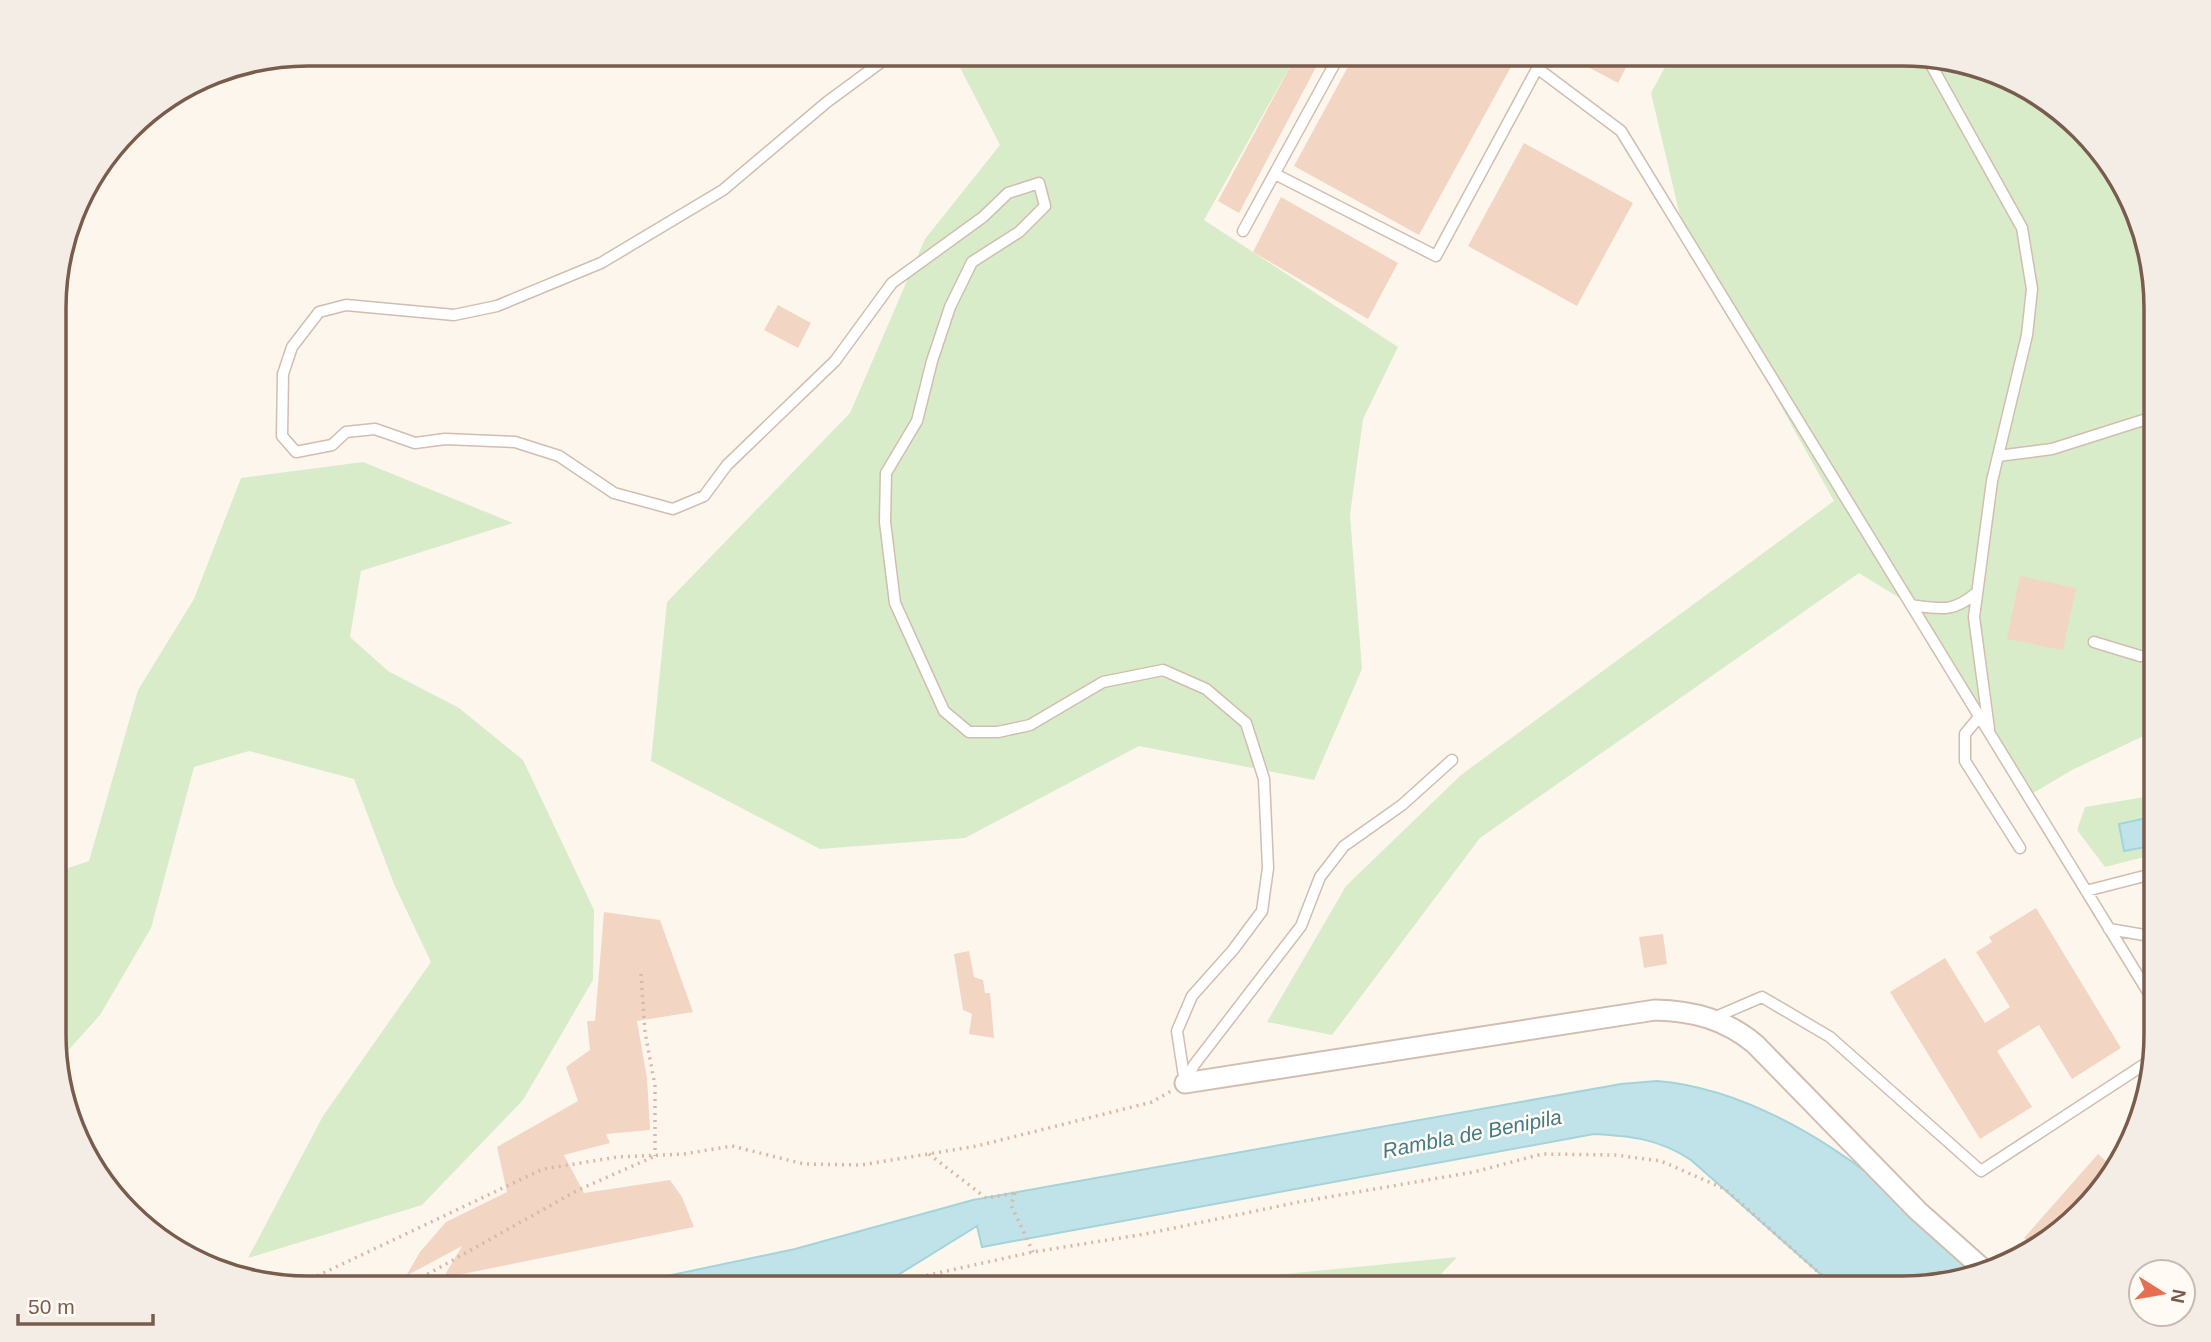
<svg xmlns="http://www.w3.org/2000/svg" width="2211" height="1342" font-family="Helvetica,sans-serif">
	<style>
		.green { fill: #d8ecc9 }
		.water { fill: #bfe3e8; stroke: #a5d3da; stroke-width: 2 }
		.building { fill: #f3d5c3 }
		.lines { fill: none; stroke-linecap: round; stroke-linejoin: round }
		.service-casing { stroke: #d1beb0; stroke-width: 13 }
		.minor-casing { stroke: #d1beb0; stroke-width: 23 }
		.path { stroke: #d9b8a5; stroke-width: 3.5; stroke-dasharray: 2 5; stroke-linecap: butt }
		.service { stroke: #fff; stroke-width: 10 }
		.minor { stroke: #fff; stroke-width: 19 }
		.labels { text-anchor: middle; stroke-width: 5; stroke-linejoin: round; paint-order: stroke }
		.water-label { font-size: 21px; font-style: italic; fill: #437c86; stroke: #fffaf3 }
		.rim { fill: none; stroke: #7a5c4d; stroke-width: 3.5 }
	</style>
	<rect width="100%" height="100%" fill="#fdf6ec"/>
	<!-- green -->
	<path class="green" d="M953 54H1297L1204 220 1398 347 1363 419 1350 515 1362 669 1314 780 1139 746 965 838 820 849 651 761 667 602 850 413 925 239 1000 145Z
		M1672 54H1903L2030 88 2123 181 2156 291V730L2072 770 2028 796 1911 605 1859 573 1480 838 1332 1035 1267 1022 1346 886 1461 775 1834 501 1684 233 1651 93Z
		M363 462 513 523 361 571 350 637 388 671 459 708 523 760 594 910 593 980 523 1100 422 1205 248 1258 323 1116 431 962 394 884 354 779 249 751 194 767 151 928 100 1015 56 1064V872L89 861 138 690 194 599 241 478Z
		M2156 795V854L2105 867 2077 830 2085 807Z
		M1457 1257 1429 1287H1157L1185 1284Z"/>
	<!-- water -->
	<path class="water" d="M2156 816V845L2124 851 2119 824Z
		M1657 1081C1780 1091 1894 1189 1982 1268L1919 1287H1835L1691 1160C1659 1139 1632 1136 1594 1134L982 1247 977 1226 877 1288H610L795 1249 973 1200 1621 1084Z"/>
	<!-- building -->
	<path class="building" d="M1297 54H1323L1239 213 1218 201Z
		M1355 54H1518L1419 235 1294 166Z
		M1564 54H1633L1618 83Z
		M1524 143 1633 203 1577 306 1468 246Z
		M1281 197 1398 263 1368 319 1253 252Z
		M778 305 811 323 798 348 764 330Z
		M2020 576 2076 588 2063 650 2007 639Z
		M2036 908 2121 1048 2072 1079 2039 1025 1997 1051 2032 1107 1980 1139 1890 992 1945 958 1985 1023 2010 1007 1976 952 1992 942 1989 937Z
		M604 912 660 920 693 1012 637 1021 647 1078 650 1130 606 1134 610 1143 564 1155 584 1193 670 1180 682 1197 694 1227 443 1278 462 1246 406 1276 420 1252 446 1222 507 1192 497 1147 578 1101 566 1067 590 1050 587 1021H595Z
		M1663 934 1667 964 1644 968 1639 937Z
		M969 951 974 977 983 980 985 993H990L994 1038 969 1034 972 1014 963 1010 954 954Z
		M2098 1154 2115 1169 2035 1248 2024 1238Z"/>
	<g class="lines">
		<!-- service casing -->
		<g class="service-casing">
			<path id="service" d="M880 54V63L827 102 723 190 601 263 497 306 454 315 346 305 319 312 292 347 283 374 282 436 296 452 332 445 346 432 375 429 415 443 445 439 515 442 559 456 614 493 673 509 704 496 727 465 835 361 892 283 983 217 1008 193 1039 183 1045 206 1019 232 972 262 950 307 932 361 917 421 886 473 885 522 895 603 944 711 969 732H998L1030 725 1103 682 1163 670 1206 689 1246 723 1264 779 1268 868 1262 911 1233 950 1192 996 1177 1031 1185 1083
				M1929 61 2022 228 2032 289 2027 335 1992 481 1974 617 1989 729
				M1537 68 1621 131 2156 1005
				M1275 174 1436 256 1545 54
				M1243 231 1340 54
				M1998 456 2052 449 2156 416
				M1911 605C1940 609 1954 613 1977 592
				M2094 642 2140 656 2156 655
				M1979 717 1965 734V761L2020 848
				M2086 891 2156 873
				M2109 929 2156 937
				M1713 1018 1762 997 1830 1037 1981 1171 2154 1058
				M1185 1083 1194 1065 1301 926 1320 877 1344 846 1402 805 1452 760"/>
		</g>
		<!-- minor casing -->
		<g class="minor-casing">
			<path id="minor" d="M1185 1083 1655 1010C1693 1011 1725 1019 1755 1044L1918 1211 1982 1268"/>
		</g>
		<!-- path -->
		<path class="path" d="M641 974 645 1032 655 1086V1156
			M929 1154 986 1198 1015 1193
			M1015 1193 1011 1205 1033 1252
			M298 1285 543 1169 618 1157 684 1154 732 1146 804 1164 861 1165 977 1146 1152 1102 1171 1091
			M403 1288 578 1190 653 1157
			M910 1288 924 1276 1033 1252 1145 1234 1299 1202 1474 1172 1542 1154 1615 1155 1661 1161 1725 1189 1835 1287"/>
		<!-- service -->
		<use href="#service" class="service"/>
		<!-- minor -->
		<use href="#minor" class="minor"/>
	</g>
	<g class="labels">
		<!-- water labels -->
		<g class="water-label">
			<text transform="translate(1472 1134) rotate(-11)" y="7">Rambla de Benipila</text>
		</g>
	</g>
	<!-- crop -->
	<path d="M0 0H2211V1342H0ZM308 66H1902A242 242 0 0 1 2144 308V1034A242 242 0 0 1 1902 1276H308A242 242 0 0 1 66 1034V308A242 242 0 0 1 308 66Z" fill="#f4ede6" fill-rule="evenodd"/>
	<path class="rim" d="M308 66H1902A242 242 0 0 1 2144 308V1034A242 242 0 0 1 1902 1276H308A242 242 0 0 1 66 1034V308A242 242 0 0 1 308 66Z"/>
	<!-- north arrow -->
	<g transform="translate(2162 1293) rotate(101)"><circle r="33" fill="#fffaf3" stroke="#cabbb1" stroke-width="2"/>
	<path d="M0-5L12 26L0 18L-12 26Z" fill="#e76f51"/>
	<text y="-10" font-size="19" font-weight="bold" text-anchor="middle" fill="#7a5c4d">N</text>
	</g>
	<!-- scale -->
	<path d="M18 1314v10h135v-10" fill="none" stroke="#7a5c4d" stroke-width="3.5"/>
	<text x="28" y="1314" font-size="21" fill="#7a5c4d" stroke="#fffaf3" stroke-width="5" paint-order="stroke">50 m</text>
</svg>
